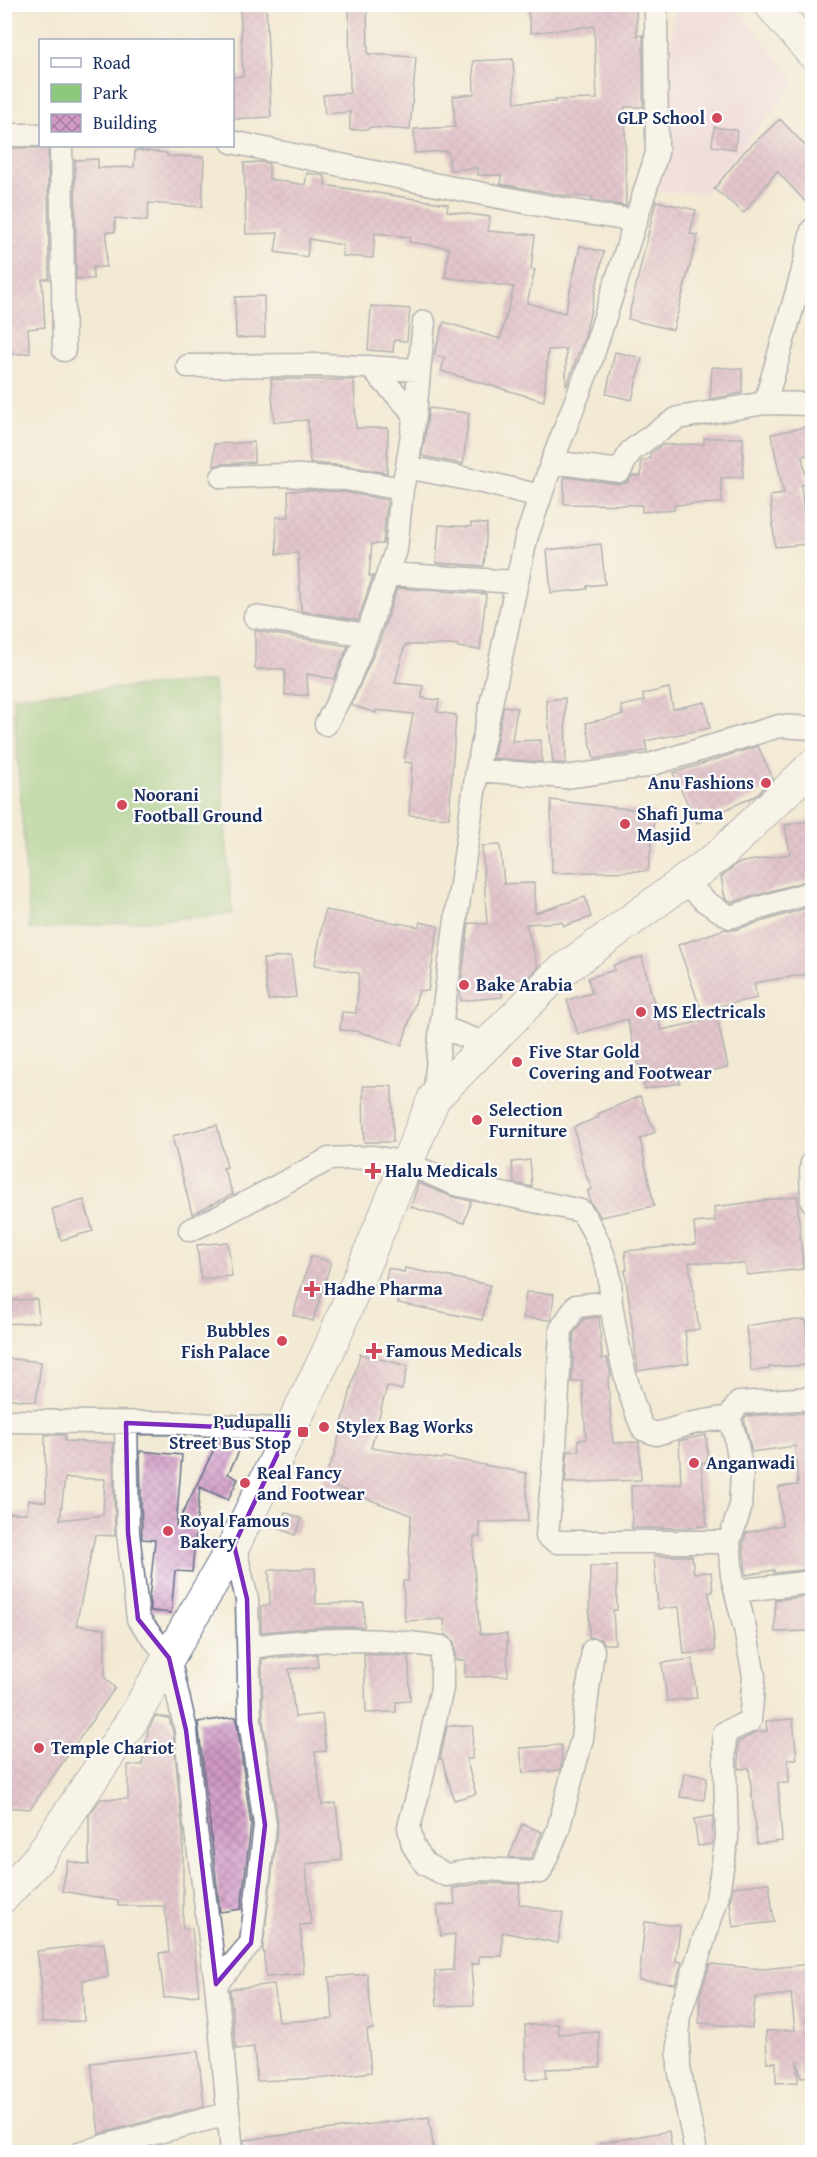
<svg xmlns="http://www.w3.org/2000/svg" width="817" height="2157" font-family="'Gentium Book Plus',serif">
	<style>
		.built { fill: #eed0e7 }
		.green { fill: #8dc87d; stroke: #547c6e; stroke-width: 1.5 }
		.building { fill: url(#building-cross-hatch); fill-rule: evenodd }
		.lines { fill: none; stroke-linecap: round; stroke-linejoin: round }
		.street-casing { stroke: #667087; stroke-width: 25 }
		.secondary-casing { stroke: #667087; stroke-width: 34 }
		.street { stroke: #fff; stroke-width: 22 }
		.secondary { stroke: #fff; stroke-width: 32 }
		.marked { fill: none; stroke: #7b2cbf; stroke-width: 4.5; stroke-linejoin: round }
		.poi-dot { fill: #d1495b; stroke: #fff; stroke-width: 2 }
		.labels { text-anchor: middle; stroke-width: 4.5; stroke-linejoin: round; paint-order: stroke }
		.poi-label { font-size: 18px; font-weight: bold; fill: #1b2f5e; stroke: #fff; text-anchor: start }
	</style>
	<defs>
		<pattern id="building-cross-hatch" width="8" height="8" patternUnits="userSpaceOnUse" patternTransform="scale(1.5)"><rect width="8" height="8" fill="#d099c3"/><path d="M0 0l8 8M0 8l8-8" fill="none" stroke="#a87da2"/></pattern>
	</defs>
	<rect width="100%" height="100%" fill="#fff"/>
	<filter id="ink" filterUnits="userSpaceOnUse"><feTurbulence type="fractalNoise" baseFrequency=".0167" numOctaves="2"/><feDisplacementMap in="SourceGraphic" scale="12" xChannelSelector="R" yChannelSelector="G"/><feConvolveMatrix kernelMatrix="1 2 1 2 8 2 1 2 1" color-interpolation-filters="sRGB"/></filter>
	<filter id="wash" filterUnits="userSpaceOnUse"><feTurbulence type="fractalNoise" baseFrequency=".008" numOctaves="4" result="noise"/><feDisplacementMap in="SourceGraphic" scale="24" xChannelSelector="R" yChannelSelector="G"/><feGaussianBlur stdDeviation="1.35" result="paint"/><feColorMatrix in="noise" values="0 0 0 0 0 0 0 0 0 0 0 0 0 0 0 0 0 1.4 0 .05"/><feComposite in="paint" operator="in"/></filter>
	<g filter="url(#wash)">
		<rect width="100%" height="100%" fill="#f2ead3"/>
		<!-- built -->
		<path class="built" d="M679 5H735L796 82 705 193 656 192 667 154 673 16Z"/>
		<!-- green -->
		<path class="green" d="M214 681 232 914 30 930 13 696Z"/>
		<g id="blocks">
			<!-- building -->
			<path class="building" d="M240 4H266L271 117 232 119V77L243 76Z
				M349 4H367L368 54 416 57 410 130 369 127V129L350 130V112L325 114 323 95 350 93Z
				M527 4H636L637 36 643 35V107H625L626 206 592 200V197L567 196 501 184V175H478V168L450 170 448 151 415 153 414 129 455 127 453 96 474 94 473 61 513 59 515 102H555V100L597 99 594 26 531 33Z
				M780 119 813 154V210L777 171 744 213 714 189 744 152Z
				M714 127 737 130 735 149 712 146Z
				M48 146 49 279H42L45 327 28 329 30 353 4 355V250L7 249 5 148H40Z
				M135 150 167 153V156L204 157 202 207 149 203 147 221 115 218V232H107L106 267H93V279H76L75 160 98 159V168L134 167Z
				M262 162 269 164V179L305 185 307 173 325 176V185L448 204 447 211 490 217 488 231 535 235 531 269 535 270 527 303 565 313 580 246 604 252 585 336 567 385H566V349L548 350 544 401 441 371 445 358 434 355 444 322 500 339 514 287 445 277 449 248 409 242 410 237 375 233 373 258 342 256 343 245 309 239 307 257 275 252 278 233 246 234 244 163Z
				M656 201 696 210 690 234 698 235 673 330 628 319Z
				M264 296 265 337 236 338 235 297Z
				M371 306 410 309 407 341 394 340 393 352 368 350Z
				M615 352 642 358 632 400 606 394Z
				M712 367 742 369V393L710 399Z
				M271 379 354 380 356 428H388L387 473 348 466 310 463 308 420 274 422Z
				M429 408 469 413 463 464 422 456Z
				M810 426 813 454 802 456 807 483 801 485 807 544 775 547 770 496 784 494 771 434Z
				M704 438H743V477L721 478 722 503 674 505V510L642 512V505L564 504V477L618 484 626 483 633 476H641V461L650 459V454L662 445 704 444Z
				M254 442V462L222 464 214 466V444Z
				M307 490 344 492 387 500 383 544H372L369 576H373L358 620 301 611 298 553 277 554 276 517H289L288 491Z
				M471 523 487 524 484 566 436 563 439 525 471 527Z
				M601 544 605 584 587 586V589L551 593 547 550Z
				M397 588 486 594 480 650 458 647V645H405L395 683 423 686 422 698 439 700 437 712 456 715 449 818 409 815 412 763 404 762 413 714 376 710V713L351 705 380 640Z
				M255 631H256L348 646 334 679 307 674 308 695H285V669H255Z
				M669 688 673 709 705 702 710 728 645 741 647 751 594 759 586 723 623 715 621 706 644 701 643 694Z
				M565 698 566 763H553L546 700Z
				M504 706 517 708 512 741 541 740 542 762 493 758Z
				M758 746 773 779 755 796 697 823 673 773Z
				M551 800 655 812 648 871 552 873Z
				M813 820V879L732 902 725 898 721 877 738 863 790 854 785 825Z
				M500 845 504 884 534 883 535 913 585 897 591 917 564 926 562 922 526 924 538 968 530 976 501 984 502 997 461 1001 460 992 469 923 487 924 482 846Z
				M813 906V973L754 983 757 998 701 1010 678 945 725 929 734 930Z
				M325 910 419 927 420 922 438 926 428 991 419 990 402 1045 357 1031 340 1030 342 1012 356 1013 359 973 315 965Z
				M291 956 296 997 268 1000 263 959Z
				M642 957 661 1030 717 1018 728 1067 679 1078 680 1083 645 1089 627 1019 578 1034 567 1000 592 993 588 978 615 970 613 965Z
				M363 1086H392L393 1142H364Z
				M640 1096 655 1132 640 1139 654 1206 601 1217 590 1202 588 1190 592 1189 583 1167 574 1127 599 1117 598 1114Z
				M217 1125 227 1167 223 1168 233 1194 192 1214 172 1136Z
				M530 1160 532 1187 514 1183 512 1162Z
				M418 1183 450 1196 471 1201 464 1223 411 1207Z
				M797 1196 803 1269 747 1275 745 1264 689 1262 699 1329 685 1331 689 1363 638 1371 625 1270H627L625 1251 696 1244 694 1223 715 1221 714 1207Z
				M84 1200 93 1231 61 1240 52 1209Z
				M228 1242 232 1276 201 1279 197 1245Z
				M311 1256 331 1262 313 1321 293 1315Z
				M388 1268 404 1272 405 1268 490 1285 482 1320 398 1303 401 1289 385 1286Z
				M526 1292 554 1294 551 1320 523 1318Z
				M37 1299 39 1322 4 1324V1301Z
				M599 1317 602 1359 607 1358 611 1375 608 1380 613 1443 639 1442 641 1480 565 1483 568 1451H579L578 1440 586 1439 582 1381 572 1382 574 1333 584 1319Z
				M806 1320 808 1365 769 1367V1369L751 1371 746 1326 777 1321Z
				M360 1354 408 1366 402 1390 387 1386 371 1448 442 1459 443 1457 526 1473 528 1521 479 1522 480 1537H474L473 1557 480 1634H507L508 1676 465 1677V1660H456L454 1641 445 1634 444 1619 405 1621 403 1581H408L411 1515 322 1482 334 1456Z
				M4 1358 41 1362 36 1402 4 1398Z
				M813 1412V1549H811L812 1569 774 1573V1570L746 1575 743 1544 746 1533 782 1525 779 1487 798 1485 795 1446 752 1452 744 1419 746 1416Z
				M45 1435H65V1441L113 1443 115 1536 95 1535 76 1625 105 1629V1678L115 1688 30 1809 4 1807V1513H27L29 1500 46 1502ZM65 1478 105 1479 103 1515 60 1520Z
				M706 1435 708 1462 701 1463 707 1526 690 1527V1528H632L631 1486 681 1484 679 1441Z
				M219 1439 244 1441 228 1474 238 1479 228 1500 200 1487 192 1572 175 1571 171 1613 151 1611 149 1599 155 1540 142 1539 140 1451 182 1455 176 1527Z
				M285 1512 302 1519 295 1535 278 1528Z
				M654 1556H692L694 1573 711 1572 713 1592H709L715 1651 684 1654 679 1607 658 1609Z
				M590 1566H617V1610H613L615 1644H605L601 1639 589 1637Z
				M315 1568 316 1604 364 1603V1627H321L261 1632V1606L270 1605 269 1570Z
				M811 1596 812 1631 775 1632V1600Z
				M317 1654 318 1667 289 1669 295 1717 322 1714 326 1751 315 1752 322 1805 336 1803 342 1860 306 1864 311 1924 300 1925 304 1974 266 1977 263 1947 278 1823 263 1720 262 1659Z
				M364 1654 409 1656 410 1701 396 1702V1712L366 1713Z
				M692 1659 697 1698 667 1701 662 1663Z
				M155 1716 169 1718 173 1732 183 1835V1929L192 1928 199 1995 164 1998 159 1953 169 1952 165 1906H118V1901L62 1891 68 1861 89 1865V1815L101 1799H128V1765H142L148 1730Z
				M236 1717 251 1825 241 1909 220 1912 198 1722Z
				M793 1719 797 1759H788L789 1783H778L782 1841 757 1844 749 1768 739 1769 738 1742 757 1732 767 1731 766 1721Z
				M447 1726H473L472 1759H466L476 1794 454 1800 442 1759H440Z
				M561 1745 562 1760 560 1770 523 1773 520 1748Z
				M684 1773 707 1777 704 1800 680 1797Z
				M713 1816 712 1844 698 1846 694 1819Z
				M522 1824 542 1832 531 1858 509 1857Z
				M484 1883 520 1884 519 1904 563 1913 558 1943 502 1932V1956H479V1964H471L474 2005 437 2006 435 1971 453 1970 455 1934 441 1936 437 1906 455 1904 453 1888Z
				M769 1883 774 1922 733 1927 730 1902 733 1887Z
				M645 1922 680 1926 676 1961 682 1962 675 1984 639 1980Z
				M104 1943 108 1977 83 1980 84 2021 42 2022 41 1980 37 1951Z
				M710 1964 763 1969 811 1964 813 2076 801 2077 797 2060 798 2082 776 2083V2062H767L766 2031 795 2030 791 1994 755 1998 752 2028 699 2023 700 1995Z
				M367 1974 373 2029 367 2030 371 2072 325 2078 257 2081 254 2047 236 2049 230 1989 274 1984 279 2022 333 2019 329 1977Z
				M558 2024 559 2034 599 2032 600 2067 546 2069 547 2078 526 2079 525 2025Z
				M198 2051 204 2106 99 2134 91 2063Z
				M429 2117 434 2152H245L244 2140Z
				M669 2131 672 2152H601L600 2143Z"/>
		</g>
	</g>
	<g filter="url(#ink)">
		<use href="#blocks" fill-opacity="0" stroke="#667087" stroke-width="1.5"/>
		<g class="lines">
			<!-- street casing -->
			<g class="street-casing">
				<path id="street" d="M4 135H40
					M232 142 407 179 556 208 636 221
					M61 146 64 350
					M812 230 802 274 765 403 812 404
					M188 366 323 365 419 370
					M370 367 415 414
					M552 462 620 471 630 452 648 438 678 418 765 403
					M407 467 415 414 424 322
					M222 477 286 475 346 479 402 489
					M388 574 517 582
					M255 617 367 635
					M326 724 346 686 367 635 396 550 402 489 407 467 487 483 540 496
					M477 770 565 777 646 766 779 726 812 728
					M684 881 706 902 730 917 812 892
					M441 1027 486 1044
					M434 1098 441 1027 477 770 526 539 552 462 590 364 657 153 656 4
					M812 1163 811 1169 812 1201
					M190 1230 219 1217 329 1159 373 1157 406 1163 455 1184 581 1211C593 1228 605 1255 609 1275 611 1284 610 1293 611 1303 617 1344 626 1390 643 1429L656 1434 693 1423 729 1417 735 1436 742 1471 740 1509 729 1542 732 1576 745 1629 754 1676 750 1721 724 1733 727 1838 717 1899 678 2019 679 2068 696 2152
					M611 1302 576 1306 561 1329 555 1450 547 1536 557 1542H729
					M729 1417 739 1403 812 1398
					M4 1421 183 1423 289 1430
					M126 1423 128 1533 138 1619 169 1658 186 1730 193 1807 216 1984 232 2152
					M736 1591 812 1582
					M250 1647C314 1638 378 1637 442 1647V1688L421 1782 409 1827 413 1845 425 1864 446 1875 483 1869 540 1872 558 1830 582 1738 593 1650
					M216 1984 251 1943 265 1825 250 1721 247 1599 234 1545
					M82 2152 227 2114"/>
			</g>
			<!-- secondary casing -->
			<g class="secondary-casing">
				<path id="secondary" d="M770 4 812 53
					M4 1896 38 1859 133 1719 234 1545 328 1352 434 1098 555 976 720 855 812 766"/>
			</g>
			<!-- street -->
			<use href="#street" class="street"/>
			<!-- secondary -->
			<use href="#secondary" class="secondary"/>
		</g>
	</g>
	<!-- marked area -->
	<path d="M0 0H817V2157H0ZM126 1423 289 1430 234 1545 247 1599 250 1721 265 1825 251 1943 216 1984 186 1730 169 1658 138 1619 128 1533Z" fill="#f2ead3" fill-opacity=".55" fill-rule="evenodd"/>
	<path class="marked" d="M126 1423 289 1430 234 1545 247 1599 250 1721 265 1825 251 1943 216 1984 186 1730 169 1658 138 1619 128 1533Z"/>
	<!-- markers -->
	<g class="poi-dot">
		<circle cx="717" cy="118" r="6"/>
		<circle cx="766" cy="783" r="6"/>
		<circle cx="122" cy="805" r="6"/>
		<circle cx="625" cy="824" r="6"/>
		<circle cx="464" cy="985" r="6"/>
		<circle cx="641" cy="1012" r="6"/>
		<circle cx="517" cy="1062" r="6"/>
		<circle cx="477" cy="1120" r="6"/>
		<path d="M370 1162h6v6h6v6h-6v6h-6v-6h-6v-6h6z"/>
		<path d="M309 1280h6v6h6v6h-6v6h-6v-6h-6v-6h6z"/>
		<circle cx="282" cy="1341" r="6"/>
		<path d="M371 1342h6v6h6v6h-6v6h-6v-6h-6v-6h6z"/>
		<circle cx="324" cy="1427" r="6"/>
		<rect x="297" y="1426" width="12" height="12" rx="3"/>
		<circle cx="694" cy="1463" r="6"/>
		<circle cx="245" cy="1483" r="6"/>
		<circle cx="168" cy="1531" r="6"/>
		<circle cx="39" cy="1748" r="6"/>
	</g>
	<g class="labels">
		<!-- poi labels -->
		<g class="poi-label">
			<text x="705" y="124" text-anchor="end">GLP School</text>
			<text x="754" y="789" text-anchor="end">Anu Fashions</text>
			<text x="134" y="801">Noorani<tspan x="134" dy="21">Football Ground</tspan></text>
			<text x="637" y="820">Shafi Juma<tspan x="637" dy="21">Masjid</tspan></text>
			<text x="476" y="991">Bake Arabia</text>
			<text x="653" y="1018">MS Electricals</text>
			<text x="529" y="1058">Five Star Gold<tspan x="529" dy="21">Covering and Footwear</tspan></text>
			<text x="489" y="1116">Selection<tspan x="489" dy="21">Furniture</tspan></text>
			<text x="385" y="1177">Halu Medicals</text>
			<text x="324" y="1295">Hadhe Pharma</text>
			<text x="270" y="1337" text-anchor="end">Bubbles<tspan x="270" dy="21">Fish Palace</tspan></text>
			<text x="386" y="1357">Famous Medicals</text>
			<text x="291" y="1428" text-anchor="end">Pudupalli<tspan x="291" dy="21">Street Bus Stop</tspan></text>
			<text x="336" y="1433">Stylex Bag Works</text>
			<text x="706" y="1469">Anganwadi</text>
			<text x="257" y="1479">Real Fancy<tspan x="257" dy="21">and Footwear</tspan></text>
			<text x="180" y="1527">Royal Famous<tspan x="180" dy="21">Bakery</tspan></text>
			<text x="51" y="1754">Temple Chariot</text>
		</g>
	</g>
	<!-- margin -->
	<rect width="817" height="2157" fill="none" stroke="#fff" stroke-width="24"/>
	<!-- legend -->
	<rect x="39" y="39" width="195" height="108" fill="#ffffff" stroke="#a4acbf" stroke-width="1.5"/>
	<rect x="51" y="58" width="30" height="9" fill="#ffffff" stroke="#a4acbf" stroke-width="1.5"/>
	<text x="93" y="69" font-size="18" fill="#1b2f5e">Road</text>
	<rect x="51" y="84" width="30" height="18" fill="#8dc87d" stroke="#a4acbf" stroke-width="1.5"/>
	<text x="93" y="99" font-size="18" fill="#1b2f5e">Park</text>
	<rect x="51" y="114" width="30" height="18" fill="url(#building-cross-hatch)" stroke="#a4acbf" stroke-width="1.5"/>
	<text x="93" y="129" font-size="18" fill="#1b2f5e">Building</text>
</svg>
